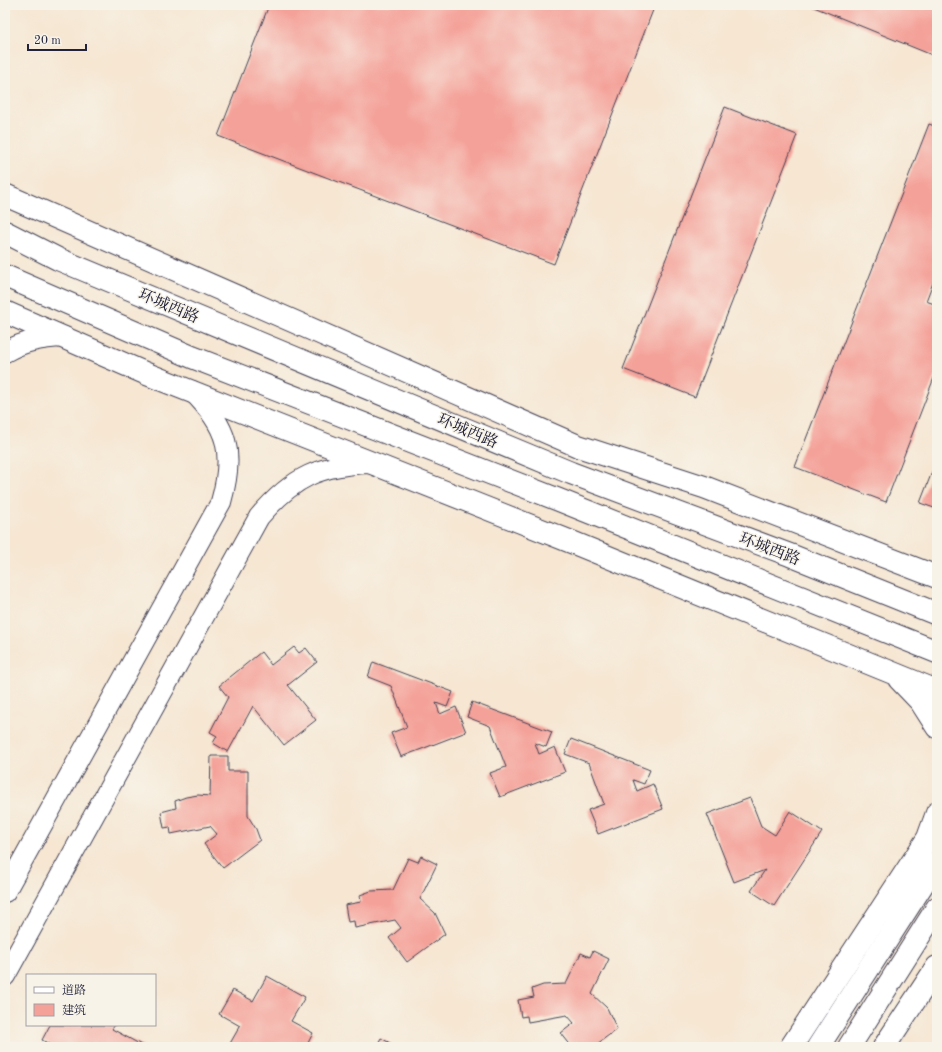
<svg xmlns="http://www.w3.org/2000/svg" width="942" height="1052" font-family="'Old Standard TT','Noto Serif SC',serif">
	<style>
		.building { fill: #f4a199 }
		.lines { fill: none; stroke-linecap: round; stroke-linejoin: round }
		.minor-casing { stroke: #423f52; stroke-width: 22 }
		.secondary-casing { stroke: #423f52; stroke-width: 24 }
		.primary-casing { stroke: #423f52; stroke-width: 24 }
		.trunk-casing { stroke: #423f52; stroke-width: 24 }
		.minor { stroke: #fff; stroke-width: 20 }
		.secondary { stroke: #fff; stroke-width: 22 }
		.primary { stroke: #fff; stroke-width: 22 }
		.trunk { stroke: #fff; stroke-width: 22 }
		.labels { text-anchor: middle; stroke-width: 3; stroke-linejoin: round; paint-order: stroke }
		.street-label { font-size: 16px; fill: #22223b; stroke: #f7f3e8 }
	</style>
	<rect width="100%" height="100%" fill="#f7f3e8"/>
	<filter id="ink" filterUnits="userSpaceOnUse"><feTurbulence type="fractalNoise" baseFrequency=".025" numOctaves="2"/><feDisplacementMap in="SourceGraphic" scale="8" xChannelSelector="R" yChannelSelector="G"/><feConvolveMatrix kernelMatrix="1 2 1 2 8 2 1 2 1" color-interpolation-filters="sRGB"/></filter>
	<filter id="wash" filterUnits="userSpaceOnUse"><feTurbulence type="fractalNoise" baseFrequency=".012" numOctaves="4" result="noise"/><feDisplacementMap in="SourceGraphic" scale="16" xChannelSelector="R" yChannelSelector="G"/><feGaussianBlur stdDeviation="0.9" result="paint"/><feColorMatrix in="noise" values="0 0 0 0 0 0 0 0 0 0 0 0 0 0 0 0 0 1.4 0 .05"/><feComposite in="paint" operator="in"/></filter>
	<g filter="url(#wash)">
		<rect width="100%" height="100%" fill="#f6e6d2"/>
		<g id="blocks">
			<!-- building -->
			<path class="building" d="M269 5H655L554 264 218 136Z
				M809 5H937V57Z
				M725 107 797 135 695 397 623 369Z
				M929 124 937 127V272L926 301 937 305V370L886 502 795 467Z
				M937 459V509L920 503Z
				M294 647 299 653 306 648 317 662 288 685 316 720 284 745 253 706 228 752 213 743 217 736 210 732 228 697 219 686 261 652 271 665Z
				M373 662 453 692 447 707 436 703 440 714 456 707 466 732 401 757 391 733 407 727 391 686 368 677Z
				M472 702 552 732 546 747 535 743 539 754 555 747 565 772 500 797 490 773 506 767 490 726 467 717Z
				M571 739 650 770 644 784 633 780 637 791 653 784 663 809 598 834 588 810 604 804 589 763 565 754Z
				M211 756H228V771H248V816L256 829 260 840 223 868 204 844 217 834 210 826 171 834 170 827 164 828 161 812 176 808 175 801 186 797 198 795 210 796Z
				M750 798 761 826 775 835 790 811 822 832 774 906 751 891 765 870 734 882 707 814Z
				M421 856 437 864 420 899 435 913 445 934 407 962 389 938 401 928 395 920 355 928 354 921 348 922 345 905 361 902 360 895 371 891 393 890 408 858 418 862Z
				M593 951 609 959 592 994 607 1008 617 1029 593 1047H572L561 1033 574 1023 567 1015 528 1022 527 1016 521 1017 518 1000 534 997 532 989 543 985 566 984 581 953 590 957Z
				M267 976 305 997 291 1021 313 1033 306 1047H228L240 1026 219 1014 233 990 253 1001Z
				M50 1025H115L112 1029 145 1047H55L42 1040Z
				M381 1038 397 1047H376Z"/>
		</g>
	</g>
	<g filter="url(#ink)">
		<use href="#blocks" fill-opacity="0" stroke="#423f52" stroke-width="1"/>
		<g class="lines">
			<!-- minor casing -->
			<g class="minor-casing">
				<path id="minor" d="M5 352C24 341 42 338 64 337
					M5 892 221 502C235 452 228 427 192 391
					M5 976 259 517C293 477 320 464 373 463"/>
			</g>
			<!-- secondary casing -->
			<g class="secondary-casing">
				<path id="secondary" d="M818 1047 937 862
					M849 1047 937 908"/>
			</g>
			<!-- primary casing -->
			<g class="primary-casing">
				<path id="primary" d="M5 195 578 446 704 487 937 577
					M5 312 147 374 574 543 937 691
					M899 679 921 702 937 727
					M791 1047 928 838 937 813
					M884 1047 937 967"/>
			</g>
			<!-- trunk casing -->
			<g class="trunk-casing">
				<path id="trunk" d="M5 232 58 259 571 473 790 555 937 614
					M5 276 192 357 559 500 937 652"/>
			</g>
			<!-- minor -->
			<use href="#minor" class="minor"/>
			<!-- secondary -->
			<use href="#secondary" class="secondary"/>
			<!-- primary -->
			<use href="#primary" class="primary"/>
			<!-- trunk -->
			<use href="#trunk" class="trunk"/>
		</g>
	</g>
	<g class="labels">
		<!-- street labels -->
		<g class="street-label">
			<text transform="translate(169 305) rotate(23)" y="6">环城西路</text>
			<text transform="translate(468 430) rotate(23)" y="6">环城西路</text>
			<text transform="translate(770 548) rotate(21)" y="6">环城西路</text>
		</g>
	</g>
	<!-- margin -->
	<rect width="942" height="1052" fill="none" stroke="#f7f3e8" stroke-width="20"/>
	<!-- legend -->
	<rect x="26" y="974" width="130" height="52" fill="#f7f3e8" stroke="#a29fa3"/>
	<rect x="34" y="987" width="20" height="6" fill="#ffffff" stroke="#a29fa3"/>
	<text x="62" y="994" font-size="12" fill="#22223b">道路</text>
	<rect x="34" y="1004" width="20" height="12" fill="#f4a199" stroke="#a29fa3"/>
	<text x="62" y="1014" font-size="12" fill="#22223b">建筑</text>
	<!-- scale -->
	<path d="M28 44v6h58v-6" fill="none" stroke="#22223b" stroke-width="2"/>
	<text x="34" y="44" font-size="12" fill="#22223b" stroke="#f7f3e8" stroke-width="3" paint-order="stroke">20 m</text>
</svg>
